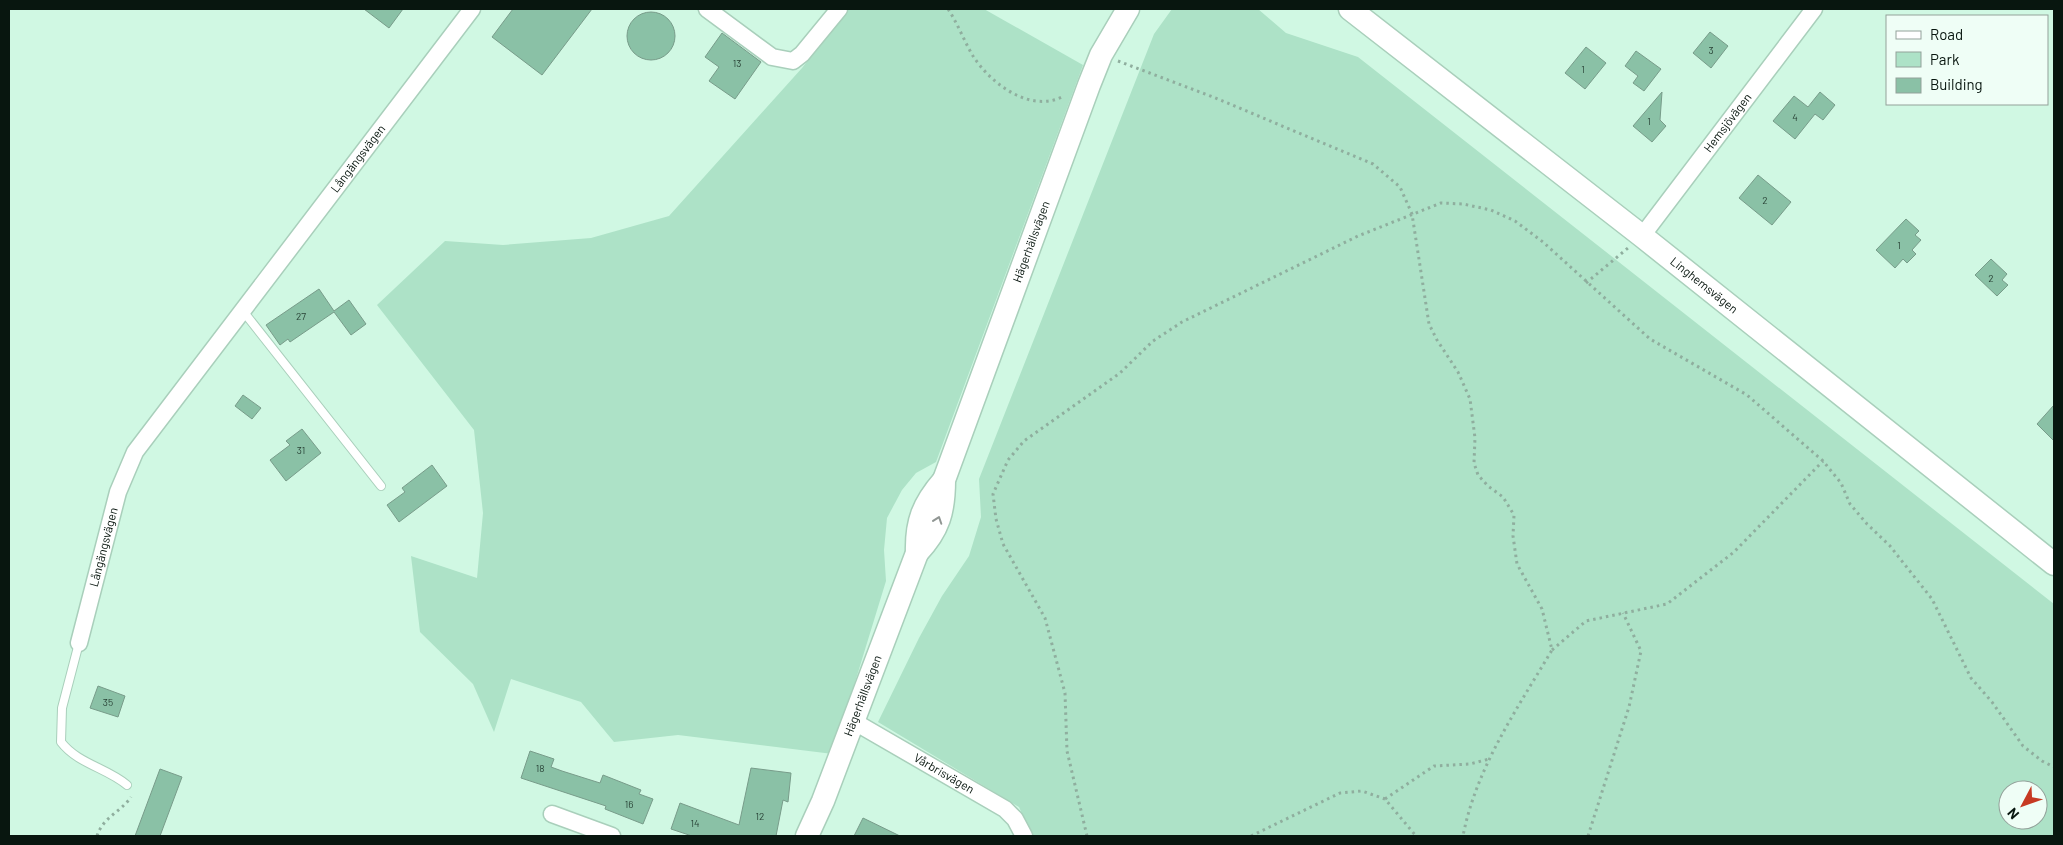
<svg xmlns="http://www.w3.org/2000/svg" width="2063" height="845" font-family="Barlow,sans-serif">
	<style>
		.green { fill: #ade2c7; fill-rule: evenodd }
		.building { fill: #8ac1a6; stroke: #789c8a }
		.lines { fill: none; stroke-linecap: round; stroke-linejoin: round }
		.lane-casing { stroke: #a9cfbb; stroke-width: 10 }
		.street-casing { stroke: #a9cfbb; stroke-width: 19 }
		.secondary-casing { stroke: #a9cfbb; stroke-width: 25 }
		.path { stroke: #8fae9e; stroke-width: 3; stroke-dasharray: 2.5 4; stroke-linecap: butt }
		.lane { stroke: #fff; stroke-width: 8 }
		.street { stroke: #fff; stroke-width: 16 }
		.secondary { stroke: #fff; stroke-width: 22 }
		.oneway { stroke: #909693 }
		.labels { text-anchor: middle; stroke-width: 5; stroke-linejoin: round; paint-order: stroke }
		.number-label { font-size: 10px; fill: #284135 }
		.street-label { font-size: 12px; fill: #08160f; stroke: #effef6 }
	</style>
	<rect width="100%" height="100%" fill="#d0f8e3"/>
	<!-- green -->
	<path class="green" d="M848 9H984L1083 65 936 462 916 473 902 490 887 518 884 550 886 581 833 754 678 735 614 742 581 702 511 679 494 732 473 684 420 632 411 556 477 578 483 513 474 430 377 305 445 241 503 245 591 238 669 216 802 68Z
		M1172 9H1258L1286 33 1358 57 2054 604V836H1032L1019 807 878 722 919 638 942 596 969 556 981 517 979 479 1154 34ZM2008 790H2038V820H2008Z"/>
	<!-- building -->
	<path class="building" d="M364 9H403L389 28Z
		M513 9H592L542 75 492 37Z
		M627 36a24 24 0 1 1 48 0a24 24 0 1 1-48 0Z
		M1710 32 1728 46 1711 68 1693 53Z
		M722 33 761 62 735 99 709 81 719 67 705 57Z
		M1586 47 1606 63 1585 89 1565 73Z
		M1636 51 1661 69 1644 91 1633 83 1638 76 1625 66Z
		M1662 92 1660 120 1666 126 1652 142 1633 126Z
		M1820 92 1835 105 1823 120 1815 114 1795 139 1773 121 1794 96 1808 107Z
		M1758 175 1791 202 1772 225 1739 198Z
		M1906 219 1919 231 1915 235 1921 240 1912 250 1916 254 1907 263 1903 259 1895 268 1876 250Z
		M1991 259 2007 274 2002 280 2008 285 1997 296 1975 275Z
		M319 289 334 311 349 300 366 324 351 335 334 312 290 342 288 339 280 345 266 325Z
		M243 395 261 408 252 419 235 406Z
		M2054 405V441L2037 424Z
		M302 429 321 453 286 481 270 460 290 445 286 441Z
		M432 465 447 486 399 522 387 505 405 492 402 488Z
		M98 686 125 696 118 717 90 708Z
		M530 751 554 759 551 767 562 771 600 783 603 775 641 790 639 794 653 799 643 824 605 809 606 806 521 778Z
		M751 768 791 773 788 802 783 800 776 836H692L671 829 680 803 739 825Z
		M160 769 182 777 160 836H135Z
		M863 818 900 836H854Z"/>
	<g class="lines">
		<!-- lane casing -->
		<g class="lane-casing">
			<path id="lane" d="M243 311 381 486
				M79 643 62 708 61 742C78 764 107 768 127 785"/>
		</g>
		<!-- street casing -->
		<g class="street-casing">
			<g id="street">
				<path d="M707 9 772 57 793 61 802 54 839 9"/>
				<path id="s1" d="M1642 236 1814 9"/>
				<path id="s2" d="M79 643 118 492 135 452 472 9"/>
				<path id="s3" d="M853 721 1005 809 1015 819 1024 836"/>
				<path d="M552 814 612 836"/>
			</g>
		</g>
		<!-- secondary casing -->
		<g class="secondary-casing">
			<g id="secondary">
				<path id="s4" d="M1350 9 1642 236 2054 564"/>
				<path id="s5" d="M917 553C939 530 944 511 944 480L1089 85 1101 55 1128 9"/>
				<path id="s6" d="M807 836 823 801 917 553C916 522 923 504 944 480"/>
			</g>
		</g>
		<!-- path -->
		<path class="path" d="M948 9C958 24 964 41 973 56 991 84 1031 114 1064 96
			M1118 61 1213 97 1373 164 1400 187 1412 214 1429 324 1437 340 1458 372 1470 399 1475 438 1474 463 1478 475 1488 486 1503 497 1514 515 1513 536 1517 564 1542 609 1552 650C1517 709 1476 768 1463 836
			M1586 283 1628 248
			M1552 650 1586 621 1667 604 1734 552 1823 461
			M1385 799 1434 766 1470 764 1489 759
			M97 836C103 817 121 812 131 797
			M1087 836 1067 751 1065 693 1045 618 1003 544 996 519 993 494 1008 460 1024 441 1120 373 1153 341 1182 322 1358 236 1441 203 1463 204 1491 210 1515 221 1543 242 1650 339 1747 395 1823 461 1841 483 1850 504 1867 524 1890 546 1932 599 1971 678 1992 702 2023 746 2042 761 2054 767
			M1251 836 1340 793 1362 791 1385 799 1416 836
			M1588 836 1629 707 1641 651 1623 613"/>
		<!-- lane -->
		<use href="#lane" class="lane"/>
		<!-- street -->
		<use href="#street" class="street"/>
		<!-- secondary -->
		<use href="#secondary" class="secondary"/>
	</g>
	<!-- one-way arrows -->
	<defs><path id="oneway-chevron" d="M-2-3.5L2.5 0L-2 3.5" fill="none" stroke-width="1.6" stroke-linecap="round" stroke-linejoin="round" transform="scale(1.25)"/></defs>
	<use class="oneway" href="#oneway-chevron" transform="translate(938 520) rotate(-71)"/>
	<g class="labels">
		<!-- number labels -->
		<g class="number-label">
			<text x="1711" y="54">3</text>
			<text x="737" y="67">13</text>
			<text x="1583" y="73">1</text>
			<text x="1795" y="121">4</text>
			<text x="1649" y="125">1</text>
			<text x="1765" y="204">2</text>
			<text x="1899" y="249">1</text>
			<text x="1991" y="282">2</text>
			<text x="301" y="320">27</text>
			<text x="301" y="454">31</text>
			<text x="108" y="706">35</text>
			<text x="540" y="772">18</text>
			<text x="629" y="808">16</text>
			<text x="760" y="820">12</text>
			<text x="695" y="827">14</text>
		</g>
		<!-- street labels -->
		<g class="street-label">
			<text dy="4" stroke="none"><textPath href="#s1" startOffset="142">Hemsjövägen</textPath></text>
			<text dy="4" stroke="none"><textPath href="#s2" startOffset="568">Långängsvägen</textPath></text>
			<text dy="4" stroke="none"><textPath href="#s5" startOffset="334">Hägerhällsvägen</textPath></text>
			<text dy="4" stroke="none"><textPath href="#s4" startOffset="449">Linghemsvägen</textPath></text>
			<text dy="4" stroke="none"><textPath href="#s2" startOffset="99">Långängsvägen</textPath></text>
			<text dy="4" stroke="none"><textPath href="#s6" startOffset="151">Hägerhällsvägen</textPath></text>
			<text dy="4" stroke="none"><textPath href="#s3" startOffset="105">Vårbrisvägen</textPath></text>
		</g>
	</g>
	<!-- border -->
	<rect width="2063" height="845" fill="none" stroke="#08160f" stroke-width="20"/>
	<!-- legend -->
	<rect x="1886" y="15" width="162" height="90" fill="#effef6" stroke="#93a19a"/>
	<rect x="1896" y="31" width="25" height="8" fill="#ffffff" stroke="#93a19a"/>
	<text x="1930" y="40" font-size="15" fill="#08160f">Road</text>
	<rect x="1896" y="52" width="25" height="15" fill="#ade2c7" stroke="#93a19a"/>
	<text x="1930" y="65" font-size="15" fill="#08160f">Park</text>
	<rect x="1896" y="78" width="25" height="15" fill="#8ac1a6" stroke="#93a19a"/>
	<text x="1930" y="90" font-size="15" fill="#08160f">Building</text>
	<!-- north arrow -->
	<g transform="translate(2023 805) rotate(229)"><circle r="24" fill="#effef6" stroke="#93a19a"/>
	<path d="M0-4L9 19L0 12L-9 19Z" fill="#c63a22"/>
	<text y="-8" font-size="14" font-weight="bold" text-anchor="middle" fill="#08160f">N</text>
	</g>
</svg>
